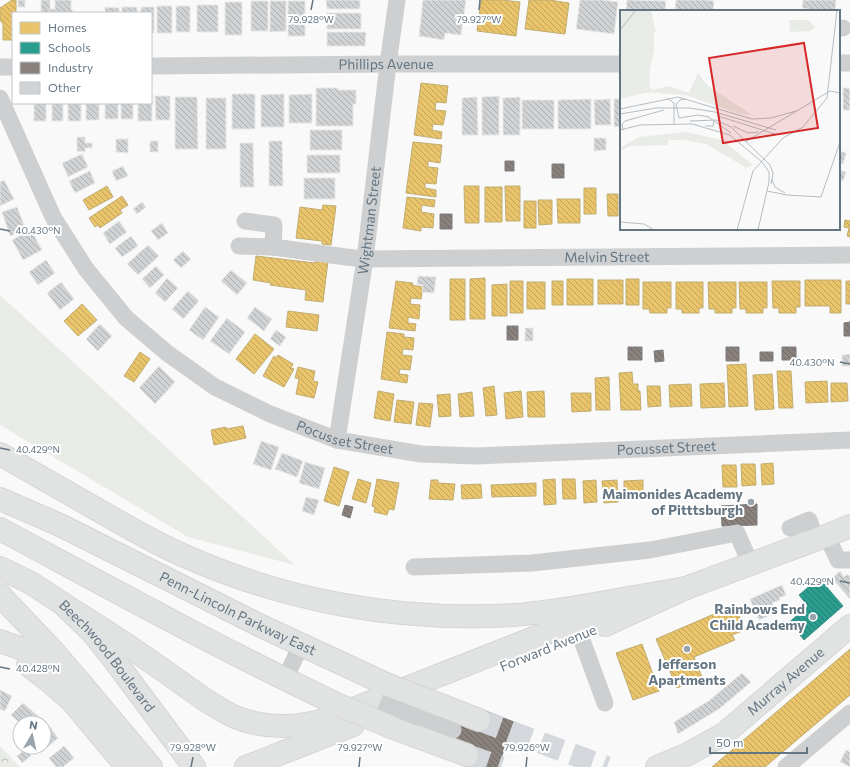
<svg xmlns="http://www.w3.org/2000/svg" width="850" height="767" font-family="Commissioner,sans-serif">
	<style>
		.grass { fill: #e8ebe6 }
		.forest { fill: url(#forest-crowns) }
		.homes { fill: url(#homes-back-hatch); stroke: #c1ad72 }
		.schools { fill: url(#schools-back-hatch); stroke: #3c918b }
		.industry { fill: url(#industry-back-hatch); stroke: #7f7e7e }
		.building { fill: url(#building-back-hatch); stroke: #e8e8e8 }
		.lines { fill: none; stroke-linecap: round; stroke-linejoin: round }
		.highway-tunnel { stroke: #d4d8dc; stroke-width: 22; stroke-dasharray: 22 11; stroke-linecap: butt }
		.major-casing { stroke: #d5d6d7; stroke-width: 24 }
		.highway-casing { stroke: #d5d6d6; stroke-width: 24 }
		.minor { stroke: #cecfd0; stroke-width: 17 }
		.major { stroke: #e1e2e2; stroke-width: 22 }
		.highway { stroke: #e1e2e2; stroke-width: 22 }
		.highway-bridge-casing { stroke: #d5d6d6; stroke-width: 24; stroke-linecap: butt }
		.minor-bridge { stroke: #cecfd0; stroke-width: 17 }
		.highway-bridge { stroke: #e1e2e2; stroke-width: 22 }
		.ticks { fill: none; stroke: #657683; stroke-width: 1.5 }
		.poi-dot { fill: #99a4ac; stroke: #fff; stroke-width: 1.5 }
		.labels { text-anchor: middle; stroke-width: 4; stroke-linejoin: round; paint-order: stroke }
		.street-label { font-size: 14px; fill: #657683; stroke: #fff }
		.poi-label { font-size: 14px; font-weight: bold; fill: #657683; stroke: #fff; text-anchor: end }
		.inset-road { fill: none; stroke: #b5bdc3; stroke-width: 1 }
		.view { fill: #d62828; fill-opacity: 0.15; stroke: #d62828; stroke-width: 2 }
		.inset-edge { fill: none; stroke: #657683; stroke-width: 2 }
		.ticks-label { font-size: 10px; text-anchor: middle; fill: #657683; stroke: #fff; stroke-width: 4; stroke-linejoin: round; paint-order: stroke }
	</style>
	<defs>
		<pattern id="forest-crowns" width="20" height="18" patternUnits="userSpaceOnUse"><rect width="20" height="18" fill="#e8ebe6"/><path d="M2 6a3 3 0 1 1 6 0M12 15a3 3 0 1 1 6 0" fill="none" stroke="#c0c3c0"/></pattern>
		<pattern id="homes-back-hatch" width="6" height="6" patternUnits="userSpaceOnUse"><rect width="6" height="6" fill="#e9c46a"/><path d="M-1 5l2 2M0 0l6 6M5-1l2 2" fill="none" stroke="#c0a45d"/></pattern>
		<pattern id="schools-back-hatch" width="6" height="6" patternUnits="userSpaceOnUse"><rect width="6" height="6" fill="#2a9d8f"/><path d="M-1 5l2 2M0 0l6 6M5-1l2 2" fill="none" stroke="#277e75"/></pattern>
		<pattern id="industry-back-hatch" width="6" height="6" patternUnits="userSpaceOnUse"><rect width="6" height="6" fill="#8a817c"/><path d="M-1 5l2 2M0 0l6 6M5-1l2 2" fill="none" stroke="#6f6a67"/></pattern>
		<pattern id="building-back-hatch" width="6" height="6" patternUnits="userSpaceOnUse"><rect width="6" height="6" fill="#d0d2d3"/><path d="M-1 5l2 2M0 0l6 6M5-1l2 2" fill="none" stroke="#acafb1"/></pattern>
	</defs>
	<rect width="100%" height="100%" fill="#f9f9f9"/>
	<!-- grass -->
	<path class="grass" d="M0 295 295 565 188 537 0 425Z"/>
	<!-- forest -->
	<path class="forest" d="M0 746 20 767H0Z"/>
	<!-- homes -->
	<path class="homes" d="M12 0H16V13H13V40H3V24L0 20V8Z
		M481 0H502L520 2 516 36 477 31Z
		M529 0H549L569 3 565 34 525 29Z
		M421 83 448 86 446 103 436 102 435 110 446 111 443 125 433 124 432 130 442 132 441 139 414 135Z
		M413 142 442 145 440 163 428 161V167L438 168 436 184 425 183V188L436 190V197L406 193Z
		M107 186 113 197 89 210 83 200Z
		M464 186H479V223H465Z
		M505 186H520V221H506Z
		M485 187H502V222H485Z
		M584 188H596V214H584Z
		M607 194H618V216H608Z
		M122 196 128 205 120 210 122 213 100 228 98 225 95 227 89 218Z
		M407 197 435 200 434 207 422 205 421 212 434 214 433 228 421 227V231L403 228Z
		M557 199H580V223H558Z
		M538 200H552V224L539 225Z
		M524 201H536V228H524Z
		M323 205 336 206 331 245 322 244V241L296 238 300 207 322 210Z
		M845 220 850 221V237L847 236 849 228 844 227Z
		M256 256 315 263 316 259 328 261 323 302 305 300 306 290 270 285 271 283 253 280Z
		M485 278V319H470V279Z
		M450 279H465V320H450Z
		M567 279H593V305H567Z
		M626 279H639V305H626Z
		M598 280H623V304H598Z
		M805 280H841V313H830V306H805Z
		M396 281 413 283 412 285 423 287 421 299 411 298 410 304 420 305 419 319 408 317V323L416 324 415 331 389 328Z
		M510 281H523V313H510Z
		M552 281H563V305H552Z
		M772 281H800V307H796V313H779V308H773Z
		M846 281H850V304H846Z
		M527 282H545V309H527Z
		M643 282H671V308H667V313H650L649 309H643Z
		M676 282H703V308H699V313H682V309H676Z
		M708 282H736V308H732V313H715V309H709Z
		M739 282H767V308H763V313H746V309H740Z
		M507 284V316H492V285Z
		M82 304 97 320 78 336 64 321Z
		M288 311 319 315 317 331 286 327Z
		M387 332 404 334V337L414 338 413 350 403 349 402 355 412 356 410 370 400 369 399 374 408 375 407 383 381 379Z
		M255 334 274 349 254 374 236 359Z
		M140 352 150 359 134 382 124 376Z
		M278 355 293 364 291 368 294 369 284 387 263 376 274 356 276 358Z
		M746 364 748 406 729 407 727 365Z
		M298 367 315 371 313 381 318 382 314 398 296 394 299 379 295 378Z
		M777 371H791L793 408H779Z
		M632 372 633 384H638V391H640L641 410H621L619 373Z
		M772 374 774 409 755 410 753 375Z
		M609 377 610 410H596L595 378Z
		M827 381 828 402 806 403 805 382Z
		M724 383 725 407 701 408 700 384Z
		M831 383H847L848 401 831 402Z
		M691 384 692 406 670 407 669 385Z
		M494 386 497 415 486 416 483 388Z
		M647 386H660L661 406 648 407Z
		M378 391 394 394 390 421 374 418Z
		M521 391 523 417 506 419 504 393Z
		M544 391 545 417H528L527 392Z
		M472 392 474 416 460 417 458 394Z
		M571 393H591V411L572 412Z
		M450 394 451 416 439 417 437 395Z
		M397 400 414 402 411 424 394 422Z
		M419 403 433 404 430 427 416 425Z
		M243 426 246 438 214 445 211 430 226 427V429Z
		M773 463 774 484 762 485 761 464Z
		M741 464H755L756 485 742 486Z
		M722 465H736L737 487H723Z
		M334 467 349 472 339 506 324 501Z
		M358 479 371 483 366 503 352 499Z
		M377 479 399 483 394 510 389 509 387 515 374 512 375 507 372 506Z
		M555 479 556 504 544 505 543 480Z
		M562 479H575L576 499H563Z
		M431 480H438V483L455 484 453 500 429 499Z
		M596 480 597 502 584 503 583 481Z
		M617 480 618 502 604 503 602 481Z
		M643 480V498L624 499V481Z
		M536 483V496L492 497 491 485Z
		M481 484 482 498 462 499 461 485Z
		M735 605 745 630 732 635 735 640 694 657 702 677 677 688 656 639Z
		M642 644 659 691 633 700 616 653Z
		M850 649V695L765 767H712Z"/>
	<!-- schools -->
	<path class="schools" d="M819 578 843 606 804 640 791 624 788 627 786 625 808 606 799 595Z"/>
	<!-- industry -->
	<path class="industry" d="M505 161H514V171H505Z
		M552 164H564V178H552Z
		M440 214H452V229H440Z
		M850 322V336H844V323Z
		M507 326H518V340H507Z
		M628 347H642V360H628Z
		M726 347H739V361H726Z
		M782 347H796V360H782Z
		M663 350 664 361 655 362 654 351Z
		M760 352H773V361H760Z
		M757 504V525L722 526 721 506Z
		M345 505 353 507 350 518 342 515Z
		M483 710 514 722 498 767H473L464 764 450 738 455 722Z"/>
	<!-- building -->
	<path class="building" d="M18 0H25V7H18Z
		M41 0H50V9H55V0H71V10H73V13H41Z
		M326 0H360V9H327Z
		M423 0H466L461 35 445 33 444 40 419 36Z
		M580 0H601L618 2 614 34 576 29Z
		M627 0 666 1 665 11H626Z
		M676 0H706L714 1 713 11H675Z
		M803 0H836L835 11 820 10V11H808V9L802 8Z
		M251 1H268V31H251Z
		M270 1H286V31L270 32Z
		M288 1H305V36H288Z
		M225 2H242V35H225Z
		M197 5H218V32H197Z
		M157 6H172V33H157Z
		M176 6H190V32H176Z
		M105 7 119 8V13H105Z
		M122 7H137V13H122Z
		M141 7H154V33H151V13H141Z
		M327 13H361V29H327Z
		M327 32H366L365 46H327Z
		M316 88H338V90H356V104H353V126H316Z
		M843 88H850V110H843Z
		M232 94H255V129H232Z
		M284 94V127H261V95Z
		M312 94V123H289V95Z
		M151 96H152V121H138V103H151Z
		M155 96H170V120H156Z
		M499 96V135H482V97Z
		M175 97H197L198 149H175Z
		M477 97 478 135H462V98Z
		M520 97V135H503V98Z
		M206 98H226V149H206Z
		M591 99V129H558V100Z
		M610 99 611 125H595L594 100Z
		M614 99H621V126L614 127Z
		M522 100H554V129H522Z
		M34 103H46V121H34Z
		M52 103H63V121H52Z
		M68 103H81V121H68Z
		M86 103H99V120H86Z
		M105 103H118V119H105Z
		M121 103H133V119H121Z
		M310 130H342V150H310Z
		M77 137H85V143H92V148H85V152L77 151Z
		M594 138H606V150L594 151Z
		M116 139H128V153L116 152Z
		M150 141H158V152H150Z
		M269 141H282L283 186H269Z
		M240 143H253L254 187H240Z
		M839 151 846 153 843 164 839 163Z
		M82 154 88 167 68 177 62 163Z
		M307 155H340V173H307Z
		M123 166 128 176 116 181 112 171Z
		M839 170 846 172 843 181 839 179Z
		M90 171 95 183 75 193 69 181Z
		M304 178H335V199H304Z
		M4 180 14 199 0 206V182Z
		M142 202 146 207 137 214 133 209Z
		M17 207 26 230 10 236 2 212Z
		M119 221 127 232 110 244 103 233Z
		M162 223 168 233 158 240 151 231Z
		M31 230 42 250 23 260 12 240Z
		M131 236 138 246 122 257 115 248Z
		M148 245 159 256 138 275 127 264Z
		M183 251 191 259 181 268 173 260Z
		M46 260 55 273 38 285 29 272Z
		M156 266 164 275 150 288 142 279Z
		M231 270 247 283 237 295 221 281Z
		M418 276 436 277 434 293 422 292 423 285 417 284Z
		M167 278 178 288 165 302 155 293Z
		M61 282 74 299 60 310 47 293Z
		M188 291 199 301 183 319 172 309Z
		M205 307 219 317 203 340 189 330Z
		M255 307 272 319 264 331 247 318Z
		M227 318 245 332 229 354 210 341Z
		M100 324 112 336 98 351 86 339Z
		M525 328H533V341H525Z
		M276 330 286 337 280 346 270 339Z
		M850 354V366H842V355Z
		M159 366 175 382 155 404 139 388Z
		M261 441 279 447 271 470 253 464Z
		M282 453 303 461 297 477 275 469Z
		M305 462 325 468 319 489 299 483Z
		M306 497 319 500 314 515 302 511Z
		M840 571 844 577 847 574 849 576 850 575V599L832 578Z
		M782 585 786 595 779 598 780 600 772 603 776 613 759 620 750 599Z
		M742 673 751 682 719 709 678 734 674 722 710 700Z
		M0 690 12 696 5 711 0 709Z
		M23 703 39 717 33 723H20L11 715Z
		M49 726 58 738 43 751 39 747H44V730Z
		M64 746 74 758 63 767H56L49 758Z
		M26 749 31 756 22 763 17 756Z
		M846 750 850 752V767L840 762Z"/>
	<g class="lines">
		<!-- highway-tunnel -->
		<path class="highway-tunnel" d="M479 720 607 767
			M467 755 501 767"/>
		<!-- major casing -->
		<g class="major-casing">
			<g id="major">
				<path id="s5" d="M0 568 31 583 63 604 93 633 115 661 194 767"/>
				<path d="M63 604C91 622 119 639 147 659 162 669 177 680 191 690 205 700 220 710 235 717 265 729 298 728 328 719L590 616 617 608"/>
				<path d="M605 625 686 588 823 537 850 526"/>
				<path d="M0 641 31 652 44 658 83 686 151 767"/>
				<path d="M28 665 49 681 72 701 127 767"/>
				<path d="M246 767 353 725"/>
				<path id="s6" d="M657 767 688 754 724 734 850 626"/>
			</g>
		</g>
		<!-- highway casing -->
		<g class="highway-casing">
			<g id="highway">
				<path d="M0 454C33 473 65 491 98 510 124 525 150 540 178 553 283 601 398 622 514 615 543 613 572 608 600 603 629 598 658 593 686 588"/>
				<path id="s7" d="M0 499 60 525 261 626 388 685"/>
				<path d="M0 529C112 589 224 651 339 705"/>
				<path d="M0 595 54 652 83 686"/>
				<path d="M443 706 479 720"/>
				<path d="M391 727 467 755"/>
			</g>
		</g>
		<!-- minor -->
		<g class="minor">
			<path d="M839 28H843"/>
			<path d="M839 63H850"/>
			<path id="s1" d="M151 66 388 64H621"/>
			<path d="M0 67H13"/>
			<path id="s2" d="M0 98 53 217 86 269 126 318 167 353 215 387 270 414 337 440 421 454 477 456 850 440"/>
			<path id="s3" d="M245 221 274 225 273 247 346 257 365 259 850 255"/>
			<path d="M239 246 273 247"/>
			<path id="s4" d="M337 440 365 259 388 64 397 0"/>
			<path d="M790 528 809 520 816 540"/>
			<path d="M827 536 838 560H850"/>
			<path d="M414 567 532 563 650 550 737 533 751 565"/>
			<path d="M580 635 605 703"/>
			<path d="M285 679 301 645"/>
			<path d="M417 717 453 730"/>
			<path d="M786 767 850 713"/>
		</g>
		<!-- major -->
		<use href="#major" class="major"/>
		<!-- highway -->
		<use href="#highway" class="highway"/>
		<!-- highway-bridge casing -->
		<g class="highway-bridge-casing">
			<path id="highway-bridge" d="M388 685 443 706
				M339 705 391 727"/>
		</g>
		<!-- minor-bridge -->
		<path class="minor-bridge" d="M388 705 417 717
			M381 722 395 688"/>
		<!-- highway-bridge -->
		<use href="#highway-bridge" class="highway-bridge"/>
	</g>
	<!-- ticks -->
	<path class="ticks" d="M311 10 313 0M479 10 480 0M0 229 10 231M840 362 850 364M0 448 10 450M840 581 850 583M0 667 10 669M191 767 193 757M359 767 360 757M526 767 527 757"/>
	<!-- markers -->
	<g class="poi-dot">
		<circle cx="751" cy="502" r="4"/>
		<circle cx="813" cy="617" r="4"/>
		<circle cx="687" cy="649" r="4"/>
	</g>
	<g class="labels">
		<!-- street labels -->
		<g class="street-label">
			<text dy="5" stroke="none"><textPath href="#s1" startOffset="235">Phillips Avenue</textPath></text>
			<text dy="5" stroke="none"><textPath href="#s4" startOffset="222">Wightman Street</textPath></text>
			<text dy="5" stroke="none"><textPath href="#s3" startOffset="386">Melvin Street</textPath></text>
			<text dy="5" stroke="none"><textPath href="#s2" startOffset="508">Pocusset Street</textPath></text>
			<text dy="5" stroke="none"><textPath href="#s2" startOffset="832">Pocusset Street</textPath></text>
			<text dy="5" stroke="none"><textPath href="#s7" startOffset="264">Penn-Lincoln Parkway East</textPath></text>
			<text transform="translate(548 648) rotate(-22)" y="5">Forward Avenue</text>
			<text dy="5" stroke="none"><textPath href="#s5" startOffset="141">Beechwood Boulevard</textPath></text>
			<text dy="5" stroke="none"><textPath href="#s6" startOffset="156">Murray Avenue</textPath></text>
		</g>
		<!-- poi labels -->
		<g class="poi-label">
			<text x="743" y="499">Maimonides Academy<tspan x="743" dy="16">of Pitttsburgh</tspan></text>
			<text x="805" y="614">Rainbows End<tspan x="805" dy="16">Child Academy</tspan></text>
			<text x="687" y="669" text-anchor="middle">Jefferson<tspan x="687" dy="16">Apartments</tspan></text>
		</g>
	</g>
	<!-- overview -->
	<g transform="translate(620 10)">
		<rect width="220" height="220" fill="#f9f9f9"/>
		<path d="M78 63 88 76 132 105 120 104 66 85 21 82 27 70 32 80 49 76 69 83Z" fill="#e8ebe6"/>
		<path d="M0 0H31L36 22 34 23V40L30 60 29 82 0 89ZM169 10H188L195 17 191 21 170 22ZM66 122 102 130 133 155 127 158 86 134 63 130H49L47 135 10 136 0 141V138L19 127Z" fill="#e8ebe6"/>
		<path class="inset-road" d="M0 20 16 0M47 88 54 93V114M65 89 60 90 56 94 59 108 78 105 89 107M0 99 58 87 132 109 151 108 176 101M0 104 36 98H69L95 102 156 120M87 106 111 123M98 106 155 124M70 111 96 110 111 117 150 155 153 163 151 174M85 116H93L94 110M113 116 128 123 138 122M0 120 20 115 72 114 110 125 142 152 149 162V172L138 220M3 120 2 114 5 111 44 100M125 132 210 81 220 83M152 170 155 177 165 183M147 181 167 185 201 187 220 132M0 212 24 214 34 220M117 220 133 161 163 128 183 117 207 88 217 0"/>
		<path class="view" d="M184 33 198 118 103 133 89 48Z"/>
		<rect width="220" height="220" class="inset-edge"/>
	</g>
	<g class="ticks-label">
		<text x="311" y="23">79.928°W</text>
		<text x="479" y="23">79.927°W</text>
		<text x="38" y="234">40.430°N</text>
		<text x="812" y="366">40.430°N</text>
		<text x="38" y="453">40.429°N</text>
		<text x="812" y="585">40.429°N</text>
		<text x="38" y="672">40.428°N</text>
		<text x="193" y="751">79.928°W</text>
		<text x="360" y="751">79.927°W</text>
		<text x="527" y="751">79.926°W</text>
	</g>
	<!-- legend -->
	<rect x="12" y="12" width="140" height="92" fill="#ffffff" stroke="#c1c8cd"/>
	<rect x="20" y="22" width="20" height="12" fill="#e9c46a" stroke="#c1c8cd"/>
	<text x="48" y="32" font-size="12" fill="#657683">Homes</text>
	<rect x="20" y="42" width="20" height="12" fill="#2a9d8f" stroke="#c1c8cd"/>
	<text x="48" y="52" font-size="12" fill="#657683">Schools</text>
	<rect x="20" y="62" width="20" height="12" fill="#8a817c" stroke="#c1c8cd"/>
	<text x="48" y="72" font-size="12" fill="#657683">Industry</text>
	<rect x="20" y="82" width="20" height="12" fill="#d0d2d3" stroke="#c1c8cd"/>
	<text x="48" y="92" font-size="12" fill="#657683">Other</text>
	<!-- north arrow -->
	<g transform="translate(32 735) rotate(9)"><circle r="19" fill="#ffffff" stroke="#c1c8cd"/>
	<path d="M0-3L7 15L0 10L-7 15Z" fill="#99a4ac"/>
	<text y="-6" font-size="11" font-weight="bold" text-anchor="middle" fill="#657683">N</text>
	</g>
	<!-- scale -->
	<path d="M710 747v6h97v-6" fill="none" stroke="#657683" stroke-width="2"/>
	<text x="716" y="747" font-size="12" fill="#657683" stroke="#ffffff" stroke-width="3" paint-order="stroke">50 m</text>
</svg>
